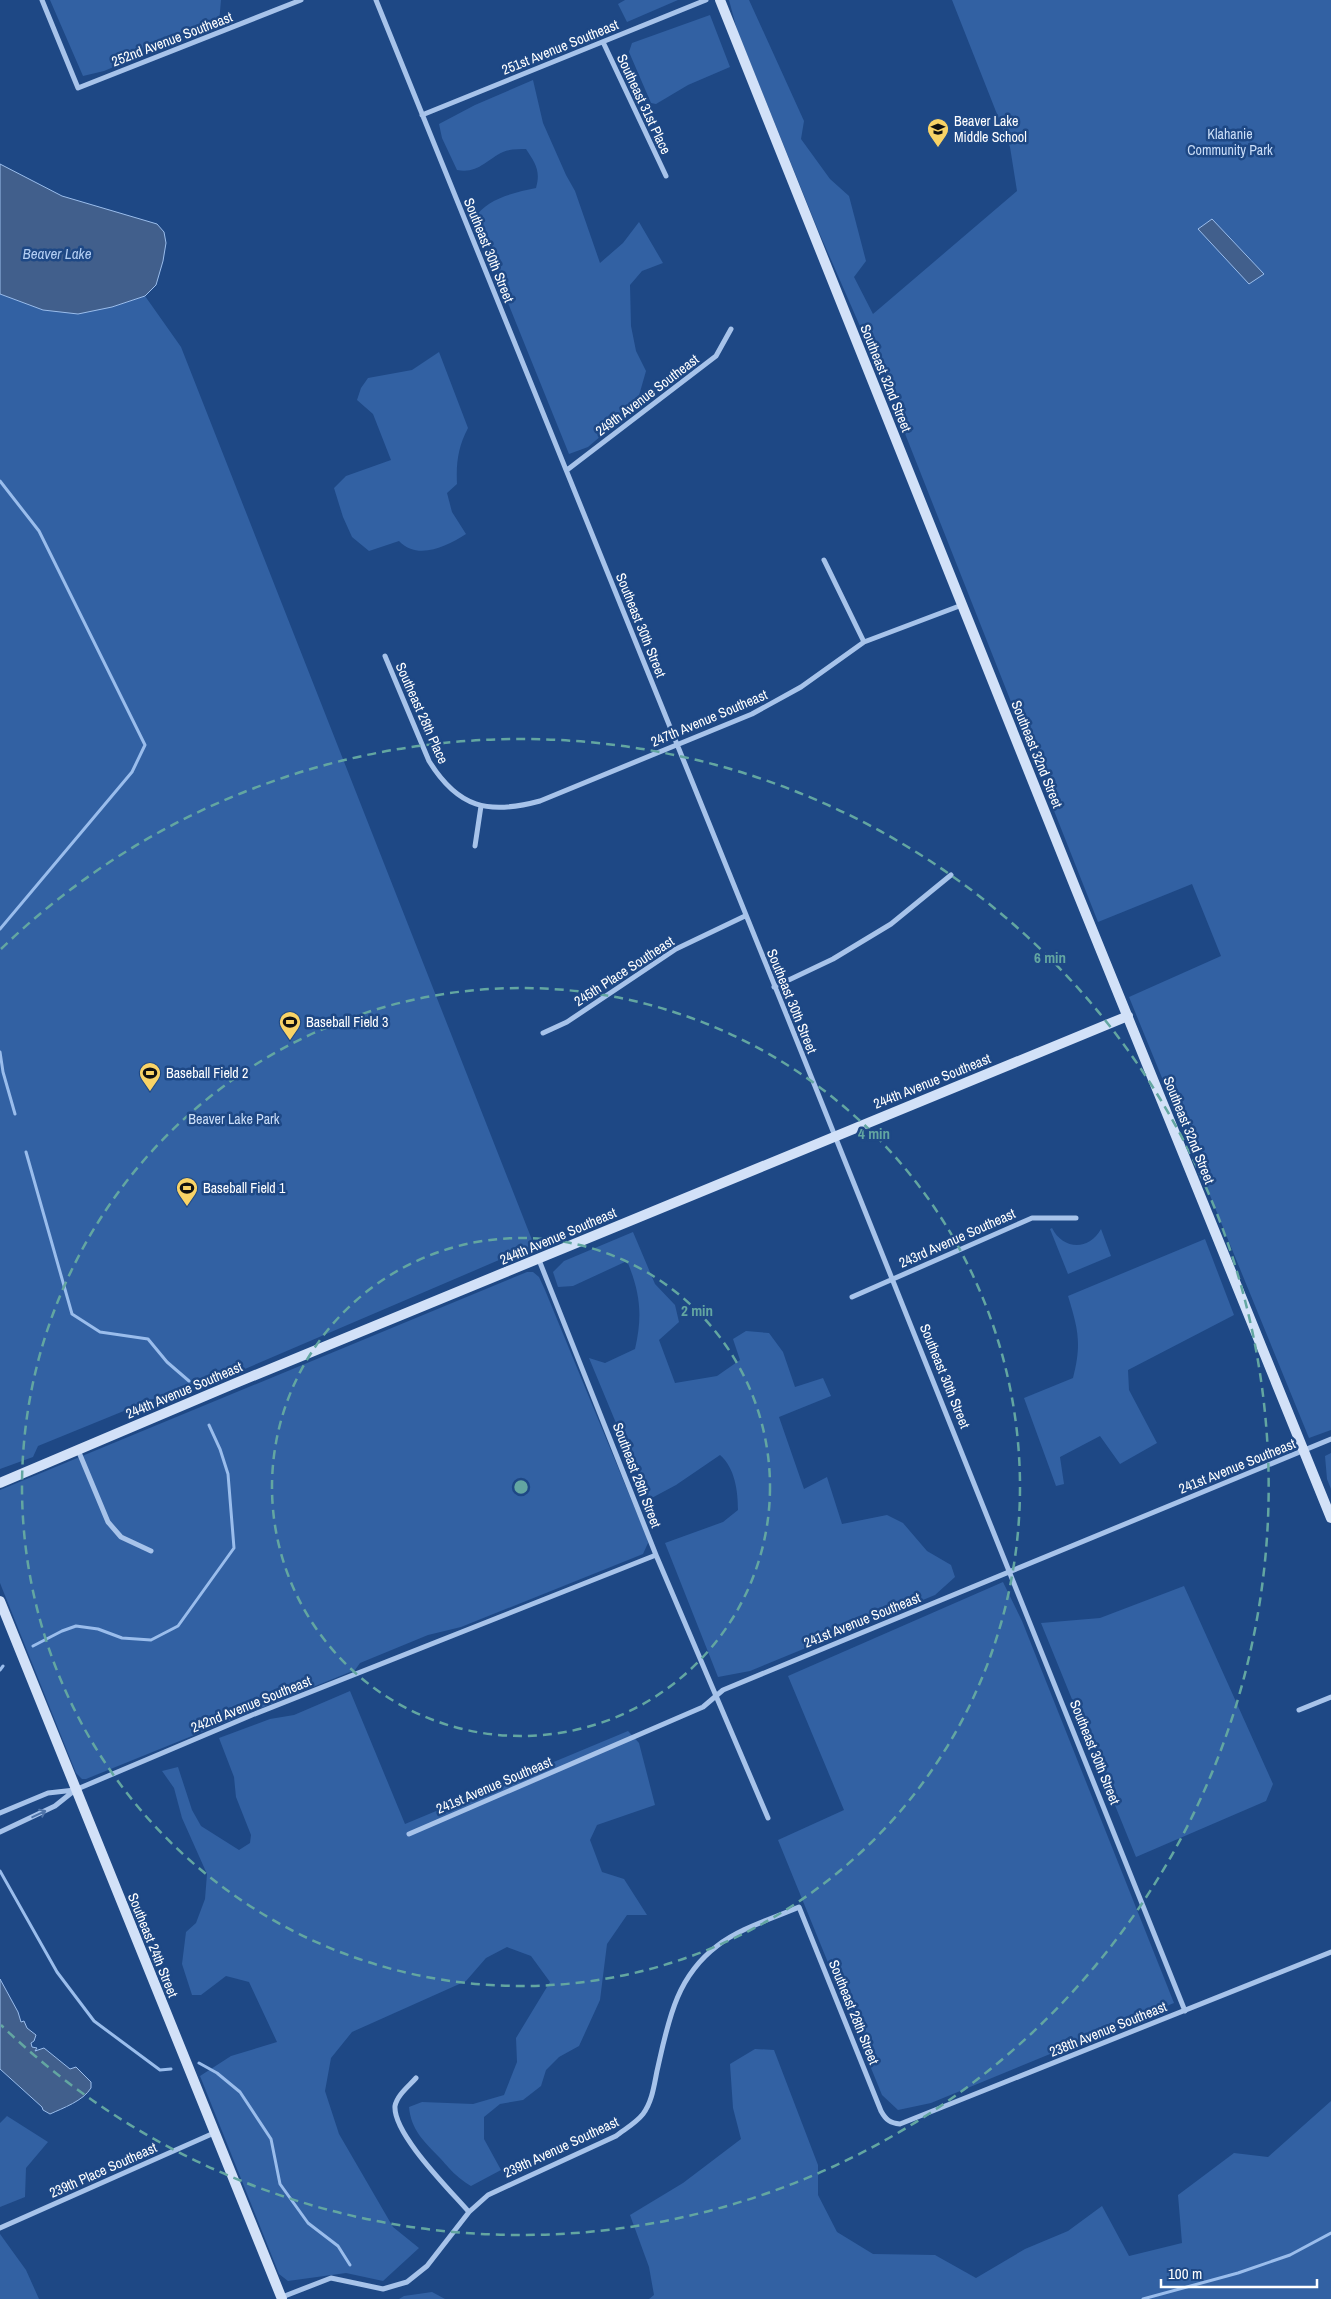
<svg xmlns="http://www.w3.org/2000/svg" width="1331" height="2299" font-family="'Archivo Narrow',sans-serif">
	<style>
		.green { fill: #3261a3 }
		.water { fill: #415f8c; stroke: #9abdec }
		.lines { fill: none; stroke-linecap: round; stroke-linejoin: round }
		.stream { stroke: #9abdec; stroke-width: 3 }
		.street { stroke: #a7c3ea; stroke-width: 5 }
		.secondary { stroke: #d2e1f8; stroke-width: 10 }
		.oneway { stroke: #4e73a8 }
		.ring { fill: none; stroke: #63a6a1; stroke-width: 2.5; stroke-dasharray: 9 6 }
		.labels { text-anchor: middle; stroke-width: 5; stroke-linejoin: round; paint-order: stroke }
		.street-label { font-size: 14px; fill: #fff; stroke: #1e4885 }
		.poi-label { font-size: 14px; fill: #fff; stroke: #1e4885; text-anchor: start }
		.park-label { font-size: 14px; fill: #cbdef8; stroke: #1e4885 }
		.water-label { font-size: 15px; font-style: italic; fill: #b2cdf2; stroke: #1e4885 }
		.centre { fill: #63a6a1; stroke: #1e4885; stroke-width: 2.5 }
		.ring-label { font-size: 15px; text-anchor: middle; font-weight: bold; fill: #63a6a1; stroke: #1e4885; stroke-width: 5; stroke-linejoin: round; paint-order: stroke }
	</style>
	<rect width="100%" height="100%" fill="#1e4885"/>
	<!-- green -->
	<path class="green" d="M50 0H221L219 23 104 71 83 76Z
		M625 0H678L627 22 618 4Z
		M729 0H749L804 121 801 139 830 179 849 196 866 261 854 277 873 314 1017 191 1010 147 952 0H1331V1430L1309 1438 1129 997 1221 956 1192 884 1098 922 887 388 818 230 737 30Z
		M710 15 730 67 688 85 656 104 651 103 629 52 632 43Z
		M533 80 543 123 566 175 575 191 600 263 623 243 639 222 663 263 642 271 630 285 631 326 636 351 646 371 636 406 588 447 569 454 474 219C487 198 513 193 536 188 541 170 535 163 526 149 519 149 509 149 503 152 486 160 478 174 457 170L442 138 439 124 475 105Z
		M0 294 43 310 112 307 145 296 181 347 534 1245 161 1405 165 1396 163 1395 38 1446 33 1457 0 1469Z
		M439 352 468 428C458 447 456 463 457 484L447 493 452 512 466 534C447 546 418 561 399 541L369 551 352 537 343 517 334 488 346 476 391 460 373 414 357 400 361 388 368 378 412 370Z
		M1052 1228C1063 1250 1089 1251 1101 1229L1111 1256 1068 1274 1050 1229Z
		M633 1232 655 1284 675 1305 679 1322 659 1340 675 1383 717 1376 740 1360 733 1339 746 1331 769 1333 783 1352 795 1387 823 1378 831 1396 779 1417 804 1489 827 1477 842 1524 887 1515 903 1523 927 1551 951 1565 955 1577 935 1595 750 1671 718 1677 665 1543 723 1522 738 1510C738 1491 735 1468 720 1455L676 1485 648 1500 589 1358 605 1363 635 1349C643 1315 640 1292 627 1261L573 1286 558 1287 553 1272 564 1261Z
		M1205 1239 1234 1315 1128 1370 1129 1390 1157 1443 1120 1464 1100 1436 1060 1457 1064 1484 1056 1486 1024 1398 1073 1378C1082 1343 1078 1329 1068 1296Z
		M527 1272H533L539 1277 545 1290 647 1538 648 1543 643 1554 461 1627 428 1635 360 1663 355 1670 86 1779H82L76 1773 0 1583V1490Z
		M1331 1453V1489L1327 1479 1325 1456Z
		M1003 1582 1022 1621 1174 2003 931 2103 898 2110 882 2095 778 1840 844 1810 788 1676Z
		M1184 1586 1273 1784 1266 1801 1136 1857 1041 1623 1100 1618Z
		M350 1691 405 1824 628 1731 639 1743 655 1805 597 1825 590 1840 602 1872 624 1879 647 1915H627L607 1944 600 2000 579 2046 559 2057 546 2070 541 2086 523 2100 500 2104 484 2117V2139L501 2170 471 2186C455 2176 451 2170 439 2157 424 2141 411 2130 409 2107L422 2102 473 2104 504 2095 517 2062 516 2038 550 1982 531 1956 507 1947 486 1958 466 1981 352 2032 331 2058 325 2091 339 2134 393 2227 419 2248 383 2281 346 2273 288 2281 279 2274 200 2076 231 2056 277 2042 249 1982 226 1976 201 1995H192L182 1964 186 1932 196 1923 205 1899 207 1874 182 1818 174 1788 162 1771 178 1767 192 1810 201 1826 239 1850 250 1843 251 1835 236 1797 234 1777 219 1738 270 1719 294 1715Z
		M755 2049 774 2050 818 2165V2195L837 2232 873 2254 935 2255 976 2278 1025 2249 1068 2231 1102 2206 1129 2256 1182 2243 1178 2195 1234 2153 1268 2157 1331 2101V2299H649L654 2295 649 2267 630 2215 683 2183 741 2139 733 2108 730 2064Z
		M7 2116 48 2142 26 2168 25 2197 0 2207V2123Z
		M0 2234 26 2270 39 2299H0Z
		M432 2292 445 2299H399L404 2296Z"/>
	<!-- water -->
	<path class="water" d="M0 164 62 196 157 224 164 232 166 243 163 261 156 285 145 296 112 307 78 314 43 310 0 294Z
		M1212 219 1264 274 1249 284 1198 229Z
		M0 1979 18 2012 21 2022 24 2021 27 2028 36 2035 34 2041 31 2043 32 2047 37 2048 35 2051 44 2048 70 2069 76 2067 91 2082V2088C83 2101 63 2108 50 2114L43 2110 42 2107 0 2069Z"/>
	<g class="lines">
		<!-- stream -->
		<path class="stream" d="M0 481 39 531 145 745 132 772 0 929
			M0 1052 3 1072 15 1114
			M26 1152 72 1314 100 1332 148 1339 167 1362 189 1381
			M33 1646 62 1631 76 1626 98 1629 122 1638 151 1640 178 1626 234 1548 228 1474 220 1449 209 1425
			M0 1670 3 1666
			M0 1871 57 1972 94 2021 160 2070 171 2069
			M199 2063 217 2073 240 2092 271 2139 280 2184 308 2223 338 2246 350 2265
			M1143 2299 1238 2273 1290 2255 1331 2233"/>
		<!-- street -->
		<path class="street" d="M42 0 78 88 301 0
			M376 0C645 671 921 1338 1185 2011
			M603 42 666 176
			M422 115 706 0
			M567 470 716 356 731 329
			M824 560 864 642
			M385 656 429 761C458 808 488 815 540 801L752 714 801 687 864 642 962 605
			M475 846 481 806
			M774 987 833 959 891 924 951 875
			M543 1033 567 1022 676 949 745 916
			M539 1260 656 1555 768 1818
			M852 1297 1032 1218H1076
			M78 1450 108 1522 121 1537 151 1551
			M1299 1710 1331 1697
			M0 1813 48 1793 75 1790
			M0 1832 55 1806 75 1790 252 1715 656 1555
			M409 1834 703 1707 723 1690 1331 1439
			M416 2078C409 2086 397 2095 395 2106 393 2134 450 2190 469 2212
			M0 2228 214 2133
			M282 2297 331 2278 383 2289 407 2282 427 2266 469 2212 488 2195 616 2136C625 2129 636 2123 643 2114 652 2102 654 2086 657 2071 668 2023 675 1978 717 1946 740 1928 772 1919 799 1907L881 2111C886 2120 890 2123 900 2124L1331 1952"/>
		<!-- secondary -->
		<path class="secondary" d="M720 0 1075 887 1331 1518
			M0 1483 231 1385 1128 1016
			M0 1601 282 2299"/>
	</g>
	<!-- one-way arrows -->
	<defs><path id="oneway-shaft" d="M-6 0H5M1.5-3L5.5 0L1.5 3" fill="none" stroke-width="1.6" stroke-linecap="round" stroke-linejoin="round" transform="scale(1.25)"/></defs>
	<use class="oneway" href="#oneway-shaft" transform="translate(39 1814) rotate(-25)"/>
	<!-- distance rings -->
	<g class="ring">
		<circle cx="521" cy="1487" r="249"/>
		<circle cx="521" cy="1487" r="499"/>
		<path d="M1 949A748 748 0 1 1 1 2025"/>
	</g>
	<!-- icons -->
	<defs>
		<g id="school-pin" transform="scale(1.125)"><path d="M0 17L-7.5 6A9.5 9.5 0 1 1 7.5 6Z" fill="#f9d366" stroke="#1e4885"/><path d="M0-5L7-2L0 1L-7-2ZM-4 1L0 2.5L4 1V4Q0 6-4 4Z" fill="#111"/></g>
		<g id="stadium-pin" transform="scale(1.125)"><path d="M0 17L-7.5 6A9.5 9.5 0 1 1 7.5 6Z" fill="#f9d366" stroke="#1e4885"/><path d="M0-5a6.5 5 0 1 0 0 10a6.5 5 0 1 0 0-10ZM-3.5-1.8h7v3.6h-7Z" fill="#111"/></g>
	</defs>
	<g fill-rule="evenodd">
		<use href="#school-pin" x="938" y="129"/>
		<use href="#stadium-pin" x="290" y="1022"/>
		<use href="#stadium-pin" x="150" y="1073"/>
		<use href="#stadium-pin" x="187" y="1188"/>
	</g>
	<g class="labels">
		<!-- street labels -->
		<g class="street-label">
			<text transform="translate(172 39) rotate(-21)" y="5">252nd Avenue Southeast</text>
			<text transform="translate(560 47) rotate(-22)" y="5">251st Avenue Southeast</text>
			<text transform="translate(644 104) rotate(65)" y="5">Southeast 31st Place</text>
			<text transform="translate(489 250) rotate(68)" y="5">Southeast 30th Street</text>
			<text transform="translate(886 378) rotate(68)" y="5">Southeast 32nd Street</text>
			<text transform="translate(647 395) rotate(-37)" y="5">249th Avenue Southeast</text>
			<text transform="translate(641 625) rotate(68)" y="5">Southeast 30th Street</text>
			<text transform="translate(422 713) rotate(66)" y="5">Southeast 28th Place</text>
			<text transform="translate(709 718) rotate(-23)" y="5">247th Avenue Southeast</text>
			<text transform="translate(1037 754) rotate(68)" y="5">Southeast 32nd Street</text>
			<text transform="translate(624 971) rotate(-33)" y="5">245th Place Southeast</text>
			<text transform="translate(792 1001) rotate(68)" y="5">Southeast 30th Street</text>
			<text transform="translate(932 1081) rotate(-22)" y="5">244th Avenue Southeast</text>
			<text transform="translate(1189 1130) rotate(68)" y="5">Southeast 32nd Street</text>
			<text transform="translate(558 1236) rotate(-23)" y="5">244th Avenue Southeast</text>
			<text transform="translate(957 1238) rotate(-24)" y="5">243rd Avenue Southeast</text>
			<text transform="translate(945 1376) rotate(68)" y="5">Southeast 30th Street</text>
			<text transform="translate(184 1390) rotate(-23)" y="5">244th Avenue Southeast</text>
			<text transform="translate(1237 1466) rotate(-22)" y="5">241st Avenue Southeast</text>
			<text transform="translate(637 1475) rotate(69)" y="5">Southeast 28th Street</text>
			<text transform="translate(862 1620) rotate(-22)" y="5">241st Avenue Southeast</text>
			<text transform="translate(251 1704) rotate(-22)" y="5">242nd Avenue Southeast</text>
			<text transform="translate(1095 1752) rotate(68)" y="5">Southeast 30th Street</text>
			<text transform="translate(494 1785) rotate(-23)" y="5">241st Avenue Southeast</text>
			<text transform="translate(153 1945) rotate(68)" y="5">Southeast 24th Street</text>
			<text transform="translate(854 2012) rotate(68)" y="5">Southeast 28th Street</text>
			<text transform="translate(1108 2029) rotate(-22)" y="5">238th Avenue Southeast</text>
			<text transform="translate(561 2147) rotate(-25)" y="5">239th Avenue Southeast</text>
			<text transform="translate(103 2170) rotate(-24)" y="5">239th Place Southeast</text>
		</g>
		<!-- poi labels -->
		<g class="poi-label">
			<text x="954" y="126">Beaver Lake<tspan x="954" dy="16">Middle School</tspan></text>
			<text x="306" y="1027">Baseball Field 3</text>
			<text x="166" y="1078">Baseball Field 2</text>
			<text x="203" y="1193">Baseball Field 1</text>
		</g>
		<!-- park labels -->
		<g class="park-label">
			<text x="1230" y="139">Klahanie<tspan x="1230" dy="16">Community Park</tspan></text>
			<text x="234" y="1124">Beaver Lake Park</text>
		</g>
		<!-- water labels -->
		<g class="water-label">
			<text x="57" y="259">Beaver Lake</text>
		</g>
	</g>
	<circle cx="521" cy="1487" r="8" class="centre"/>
	<g class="ring-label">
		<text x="1050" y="963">6 min</text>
		<text x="874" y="1139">4 min</text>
		<text x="697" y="1316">2 min</text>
	</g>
	<!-- scale -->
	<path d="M1161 2279v8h156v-8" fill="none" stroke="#ffffff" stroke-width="2.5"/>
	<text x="1168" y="2279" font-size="15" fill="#ffffff" stroke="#1e4885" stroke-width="4" paint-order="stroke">100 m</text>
</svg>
